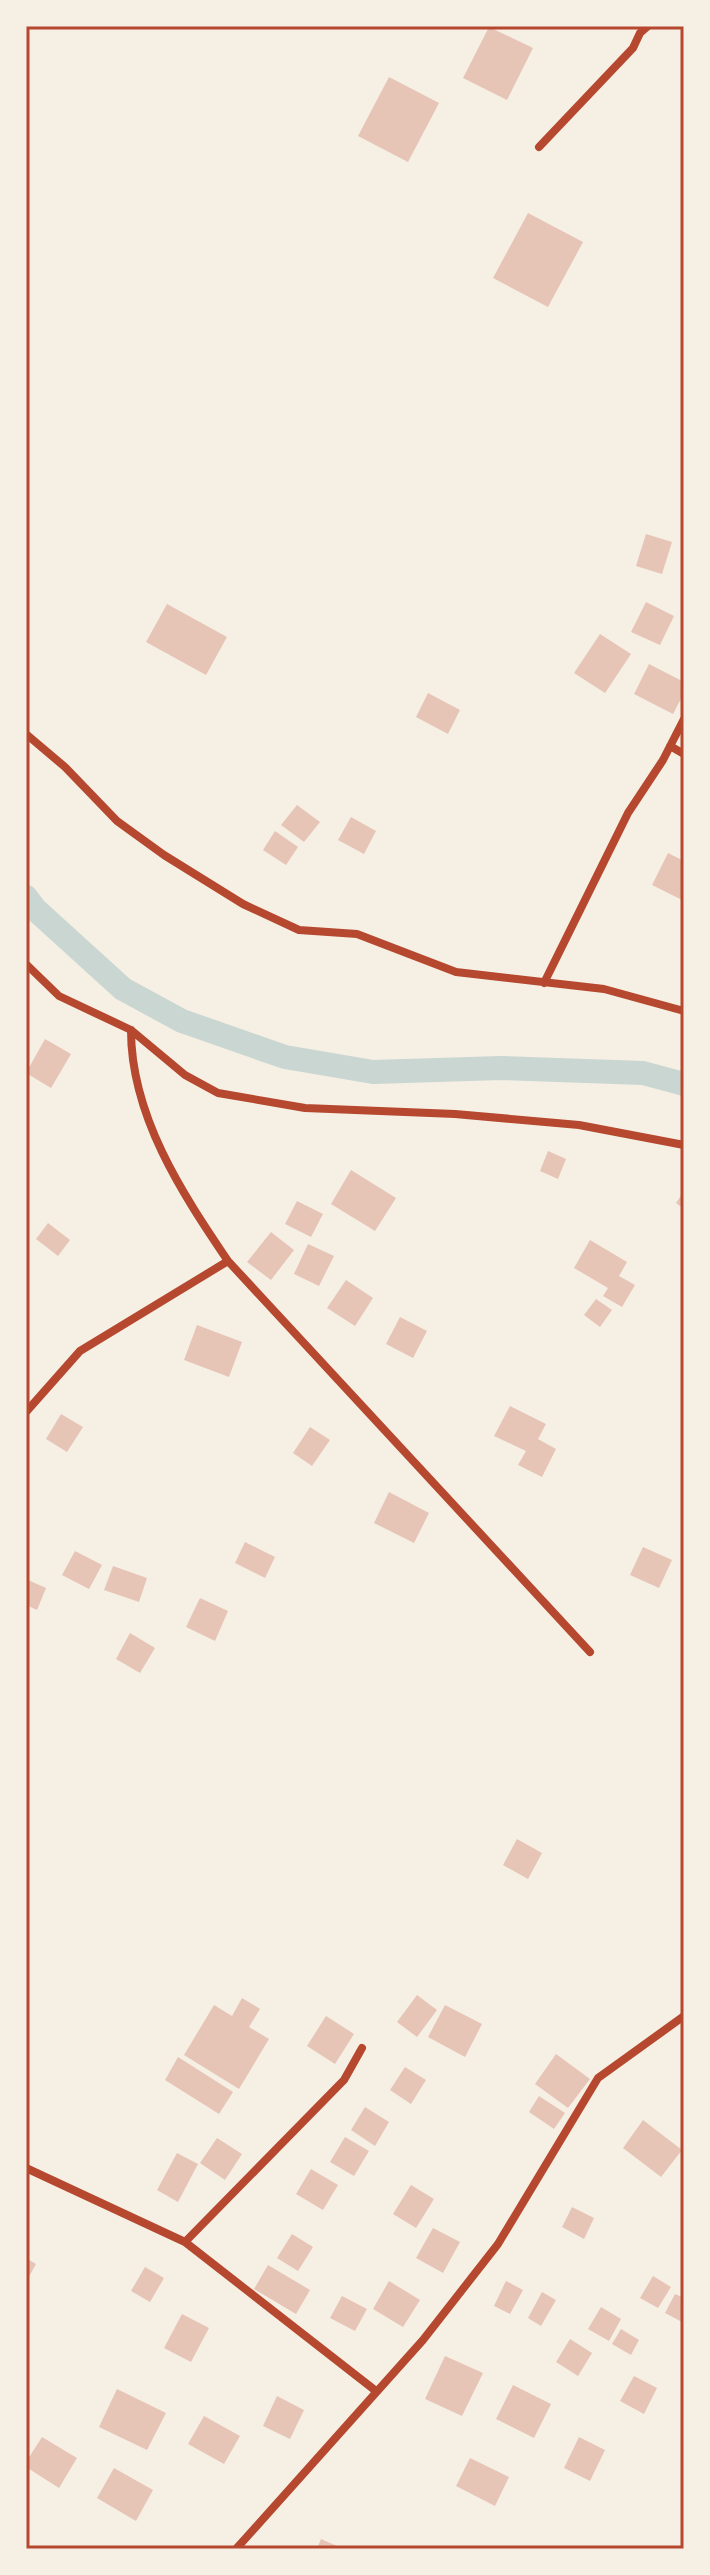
<svg xmlns="http://www.w3.org/2000/svg" width="710" height="2575" font-family="'Exo 2',sans-serif">
	<style>
		.lines { fill: none; stroke-linecap: round; stroke-linejoin: round }
		.canal { stroke: #c9d6d2; stroke-width: 24 }
		.building { fill: #e6c5b7 }
		.minor { stroke: #b5482f; stroke-width: 8 }
		.neatline { fill: none; stroke: #b5482f; stroke-width: 3 }
	</style>
	<rect width="100%" height="100%" fill="#f6efe4"/>
	<g class="lines">
		<!-- canal -->
		<path class="canal" d="M26 897 36 910 123 989 182 1021 285 1057 373 1072 501 1068 643 1073 684 1084"/>
	</g>
	<!-- building -->
	<path class="building" d="M489 27 533 48 507 100 463 78Z
		M389 77 439 103 408 162 358 136Z
		M528 213 583 242 548 307 493 278Z
		M646 534 672 542 662 574 636 566Z
		M646 602 674 616 660 645 631 632Z
		M167 604 227 637 206 675 146 642Z
		M600 634 631 654 605 693 574 673Z
		M649 664 684 682V693L673 714 634 694Z
		M428 693 460 710 448 734 416 717Z
		M297 805 320 822 304 842 281 825Z
		M351 817 376 831 364 854 338 840Z
		M275 831 298 847 286 865 263 850Z
		M668 853 684 861V901L652 885Z
		M45 1039 71 1054 51 1088 26 1073Z
		M548 1151 566 1159 558 1179 540 1171Z
		M351 1170 396 1198 375 1231 331 1204Z
		M684 1191V1209L676 1203Z
		M297 1201 323 1214 311 1237 285 1224Z
		M48 1223 70 1240 58 1256 36 1239Z
		M271 1232 294 1250 271 1280 247 1262Z
		M590 1240 627 1262 619 1276 635 1285 622 1307 603 1296 608 1288 574 1268Z
		M308 1244 334 1256 319 1286 294 1274Z
		M346 1280 373 1298 355 1326 327 1308Z
		M596 1299 612 1310 600 1327 584 1315Z
		M400 1317 427 1331 413 1358 386 1344Z
		M197 1325 242 1342 229 1377 184 1360Z
		M510 1406 546 1424 538 1439 556 1449 542 1477 518 1465 526 1451 494 1436Z
		M61 1414 83 1427 67 1452 46 1439Z
		M310 1427 330 1440 312 1466 293 1453Z
		M389 1492 429 1513 414 1543 374 1523Z
		M245 1542 275 1557 265 1578 235 1563Z
		M643 1547 672 1560 659 1588 630 1575Z
		M75 1551 102 1565 89 1589 62 1575Z
		M113 1566 147 1578 139 1602 104 1590Z
		M26 1579 46 1588 37 1610 26 1605Z
		M200 1598 228 1611 215 1641 186 1627Z
		M130 1633 155 1648 140 1673 116 1659Z
		M517 1839 542 1853 528 1879 503 1865Z
		M417 1995 437 2010 417 2037 397 2022Z
		M242 1998 260 2009 249 2027 269 2039 239 2089 184 2055 214 2005 232 2016Z
		M445 2005 482 2024 465 2057 428 2037Z
		M326 2016 354 2034 335 2064 307 2046Z
		M556 2054 590 2079 568 2108 535 2084Z
		M178 2057 233 2092 219 2114 165 2080Z
		M405 2067 426 2080 411 2104 390 2090Z
		M539 2096 565 2113 554 2129 529 2112Z
		M365 2107 389 2122 375 2146 351 2130Z
		M643 2120 682 2150 661 2177 623 2148Z
		M345 2137 369 2151 354 2176 330 2162Z
		M217 2138 242 2154 225 2180 200 2163Z
		M177 2153 198 2164 178 2202 157 2190Z
		M311 2169 338 2185 323 2210 296 2194Z
		M411 2185 434 2199 416 2228 393 2214Z
		M572 2207 594 2218 584 2239 562 2227Z
		M433 2228 460 2242 443 2273 416 2258Z
		M292 2234 313 2247 298 2271 277 2258Z
		M26 2258 36 2264 26 2282Z
		M268 2265 310 2290 296 2314 254 2289Z
		M145 2267 164 2278 150 2302 131 2291Z
		M653 2276 671 2287 658 2308 640 2298Z
		M389 2281 420 2300 403 2327 373 2309Z
		M506 2281 523 2290 510 2314 494 2306Z
		M542 2292 556 2300 541 2326 528 2318Z
		M675 2294 684 2298V2323L665 2313Z
		M342 2296 367 2309 355 2331 330 2318Z
		M601 2307 621 2319 609 2341 588 2329Z
		M182 2314 209 2328 191 2362 164 2348Z
		M621 2329 639 2340 631 2355 612 2344Z
		M570 2339 592 2353 578 2376 556 2362Z
		M445 2356 483 2373 462 2416 425 2399Z
		M634 2376 657 2388 644 2414 620 2401Z
		M513 2385 551 2404 534 2438 496 2419Z
		M117 2389 166 2413 147 2450 99 2427Z
		M277 2396 304 2410 290 2439 263 2426Z
		M204 2416 240 2436 224 2464 188 2444Z
		M42 2437 77 2458 59 2488 26 2467V2462Z
		M579 2437 605 2450 590 2481 564 2468Z
		M470 2458 509 2477 495 2506 456 2486Z
		M114 2468 153 2490 136 2521 97 2498Z
		M321 2539 344 2549H317Z"/>
	<g class="lines">
		<!-- minor -->
		<path class="minor" d="M539 147 633 48 640 33 648 26
			M26 734 65 767 117 821 164 855 243 904 299 930 357 934 456 972 604 989 684 1011
			M670 746 684 754
			M26 964 59 996 131 1030 185 1075 218 1093 305 1108 455 1114 579 1125 684 1145
			M544 983 628 813 663 760 684 719
			M131 1030C131 1116 182 1193 228 1261L590 1652
			M26 1412 80 1351 228 1261
			M26 2168 185 2242 376 2391
			M185 2242 344 2080 362 2048
			M236 2549 423 2340 498 2244 598 2078 684 2016"/>
	</g>
	<!-- border -->
	<rect width="710" height="2575" fill="none" stroke="#f6efe4" stroke-width="56"/>
	<rect x="28" y="28" width="654" height="2519" class="neatline"/>
</svg>
